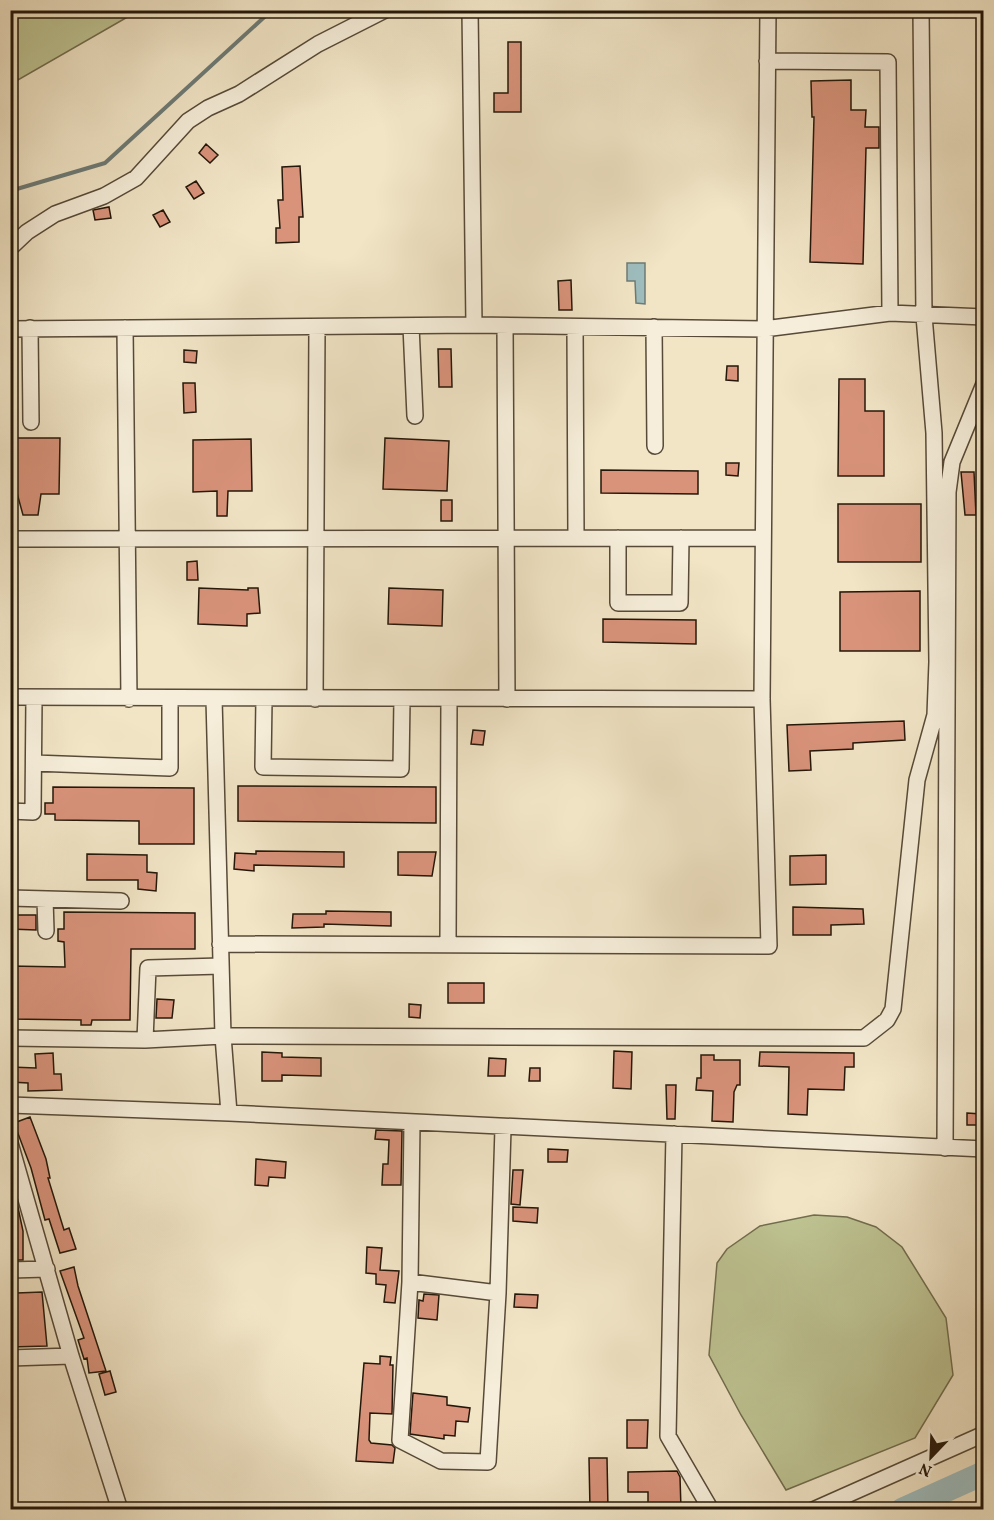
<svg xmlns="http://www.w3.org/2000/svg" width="994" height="1520" font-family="Vollkorn,serif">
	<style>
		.green { fill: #bec392; stroke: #716d4e; stroke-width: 1.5 }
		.water { fill: #9ebdbe; stroke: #6d7b76; stroke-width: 1.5 }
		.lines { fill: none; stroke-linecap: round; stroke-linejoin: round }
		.stream { stroke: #6d7b76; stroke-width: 4 }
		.river { stroke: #9ebdbe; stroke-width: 24 }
		.building { fill: #d9937b; stroke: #241709; stroke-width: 1.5 }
		.minor-casing { stroke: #574a38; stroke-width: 18 }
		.minor { stroke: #f6eeda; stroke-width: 15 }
	</style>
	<rect width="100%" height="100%" fill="#f1e5c6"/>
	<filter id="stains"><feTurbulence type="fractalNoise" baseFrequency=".00333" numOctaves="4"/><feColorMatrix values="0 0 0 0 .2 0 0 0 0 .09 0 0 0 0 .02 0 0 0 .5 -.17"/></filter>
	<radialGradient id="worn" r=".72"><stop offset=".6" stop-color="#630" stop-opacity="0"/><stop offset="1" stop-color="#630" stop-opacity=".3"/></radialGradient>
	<!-- green -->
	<path class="green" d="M11 10H138V11L11 84Z
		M814 1215 847 1217 876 1227 902 1247 946 1318 953 1375 915 1438 786 1490 741 1415 709 1355 717 1263 727 1249 760 1226Z"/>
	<!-- water -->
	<path class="water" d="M627 263H645V304L636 303 635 281H627Z"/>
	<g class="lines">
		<!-- stream -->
		<path class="stream" d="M10 191 105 163 272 10"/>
		<!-- river -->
		<path class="river" d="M902 1510 984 1473"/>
	</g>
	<!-- building -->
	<path class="building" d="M508 42H521V112H494V93H508Z
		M851 80V110H866L865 127H879V148H866L863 264 810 262 814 117H812L811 81Z
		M206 144 218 155 210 163 199 153Z
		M300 166 303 217H299V242L276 243V228H280L278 200H283L282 167Z
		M196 181 204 193 194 199 186 187Z
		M109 207 111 218 95 220 93 210Z
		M163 210 170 222 160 227 153 215Z
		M571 280 572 310H559L558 281Z
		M438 349H451L452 387H439Z
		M184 350 197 351 196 363 184 362Z
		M727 366H738V381L726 380Z
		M839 379H865V411H884V476H838Z
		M183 383H195L196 412 184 413Z
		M10 438H60L59 494H41L38 515H23L17 493H10Z
		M385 438 449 441 447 491 383 489Z
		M251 439 252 491H228L227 516H217V491L193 492V440Z
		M726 463H739L738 476 726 475Z
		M601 470 698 471V494L601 493Z
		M961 472H974L976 515H965Z
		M441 500H452V521H441Z
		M838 504H921V562H838Z
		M197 561 198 580H187V562Z
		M199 588 248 590V588H258L260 613 247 614V626L198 624Z
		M389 588 443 590 442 626 388 624Z
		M920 591V651H840V592Z
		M603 619 696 620V644L603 642Z
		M904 721 905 740 853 743V749L810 751 811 770 789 771 787 725Z
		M473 730 485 731 483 745 471 744Z
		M238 786 436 787V823L238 821Z
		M53 787 194 788V844H139V821L55 820V814H45V803H53Z
		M256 851 344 852V867L254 865V871L234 869 235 853 256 854Z
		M398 852H436L432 876 398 875Z
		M87 854 147 855V872L157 873 156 891 138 889V880H87Z
		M826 855V884L790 885V856Z
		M793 907 863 909 864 924 831 925V935H793Z
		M326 911 391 912V926L324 924V927L292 928 293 914H326Z
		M64 912 195 913V949H131L130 1020H92L91 1025H81V1020L10 1019V966L65 967 64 942 58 941V929H64Z
		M10 915H36V930L10 929Z
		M448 983H484V1003H448Z
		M157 999 174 1000 172 1018H156Z
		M409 1004 421 1005 420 1018 409 1017Z
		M614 1051 632 1052 631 1089 613 1088Z
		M262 1052 282 1053V1057L321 1058V1076L282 1075V1081H262Z
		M760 1052 854 1053V1067H845L844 1090 808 1089 807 1115 788 1114 789 1067 759 1066Z
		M53 1053 54 1074H61L62 1090 28 1091V1083L10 1082 11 1067 36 1068 35 1054Z
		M701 1055H714V1060H740V1085H737L734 1092 733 1122 712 1121 713 1091 696 1090 697 1078H701Z
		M489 1058 506 1059 505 1076H488Z
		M530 1068H540V1081H529Z
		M666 1085H676L675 1119H667Z
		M967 1113 981 1114V1125H967Z
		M30 1117 46 1159 50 1178H48L64 1230 69 1228 76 1249 60 1253 49 1219 45 1220 31 1168 14 1123Z
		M376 1130 402 1131 401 1185H382L383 1164H388L389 1140 375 1139Z
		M548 1149 568 1150 567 1162H548Z
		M256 1159 286 1162 285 1178 269 1177 268 1186 255 1185Z
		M513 1170H523L520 1205 511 1204Z
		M17 1203 23 1231V1260H10V1204Z
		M513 1207 538 1208 537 1223 513 1221Z
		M367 1247 382 1248 380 1270 399 1271 395 1303 384 1302 386 1285 376 1284V1274L366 1273Z
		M74 1267 78 1286 106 1371 89 1373 87 1358 84 1359 78 1340 84 1338 60 1271Z
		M42 1292 47 1346 10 1347 11 1312 17 1311V1293Z
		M424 1294 439 1295 437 1320 418 1318 419 1300 423 1301Z
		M515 1294 538 1295 537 1308 514 1307Z
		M380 1356 391 1357 390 1365H393L392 1414 370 1413 369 1440 371 1443 392 1445 395 1448 393 1463 356 1461 364 1363 380 1364Z
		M110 1371 116 1392 105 1395 99 1374Z
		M413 1393 447 1397V1405L470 1408 468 1422 456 1421 455 1436 444 1435V1439L410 1434Z
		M627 1420H648L647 1448H627Z
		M589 1458H607L608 1509H590Z
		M677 1471 680 1477 681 1509H648V1492H628V1472Z"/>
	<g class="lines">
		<!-- minor casing -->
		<g class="minor-casing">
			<path id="minor" d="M470 10 474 325
				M767 61 888 62 890 313
				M10 248 27 232 55 214 104 196 136 178 188 121 208 108 239 94 318 44 385 10
				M411 326 415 416
				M505 326 507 699
				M575 327 576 538
				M654 327 655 446
				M30 328 31 422
				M125 328 129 699
				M10 329 474 325 764 329 890 313 984 317
				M618 538V603H680L681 538
				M10 539 763 538
				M10 697 762 699
				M214 699 223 1036 229 1113
				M264 699 263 767 401 769 402 699
				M315 699 317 327
				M34 763 170 768V699
				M10 811 33 812 34 698
				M10 898 121 901
				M45 899 46 931
				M448 943 449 699
				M220 944 769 946 762 699 768 10
				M10 1038 145 1040 223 1036 864 1038 887 1020 893 1009 917 780 935 715 937 662 934 433 924 316 921 10
				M145 1040 148 968 221 966
				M10 1105 229 1113 984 1149
				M412 1123 410 1282 400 1440 441 1461 488 1462 498 1293 503 1128
				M674 1134 668 1436 711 1510
				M10 1143 71 1356 120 1510
				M945 1148 948 492 952 462 984 384
				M10 1270 47 1269
				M410 1282 498 1293
				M10 1358 71 1356
				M813 1510 984 1434"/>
		</g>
		<!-- minor -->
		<use href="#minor" class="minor"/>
	</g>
	<!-- margin -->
	<rect width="994" height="1520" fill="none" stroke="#f1e5c6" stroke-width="36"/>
	<rect x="12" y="12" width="970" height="1496" fill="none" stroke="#241709" stroke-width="3"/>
	<rect x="18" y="18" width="958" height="1484" fill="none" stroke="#241709" stroke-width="1.5"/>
	<!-- north arrow -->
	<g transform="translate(931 1457) rotate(203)" stroke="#f6eeda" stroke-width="4.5" paint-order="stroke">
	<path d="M0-4.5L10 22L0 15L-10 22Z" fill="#241709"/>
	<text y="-9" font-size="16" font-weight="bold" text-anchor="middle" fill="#241709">N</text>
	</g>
	<rect width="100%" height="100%" filter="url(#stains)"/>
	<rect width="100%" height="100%" fill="url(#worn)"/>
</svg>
